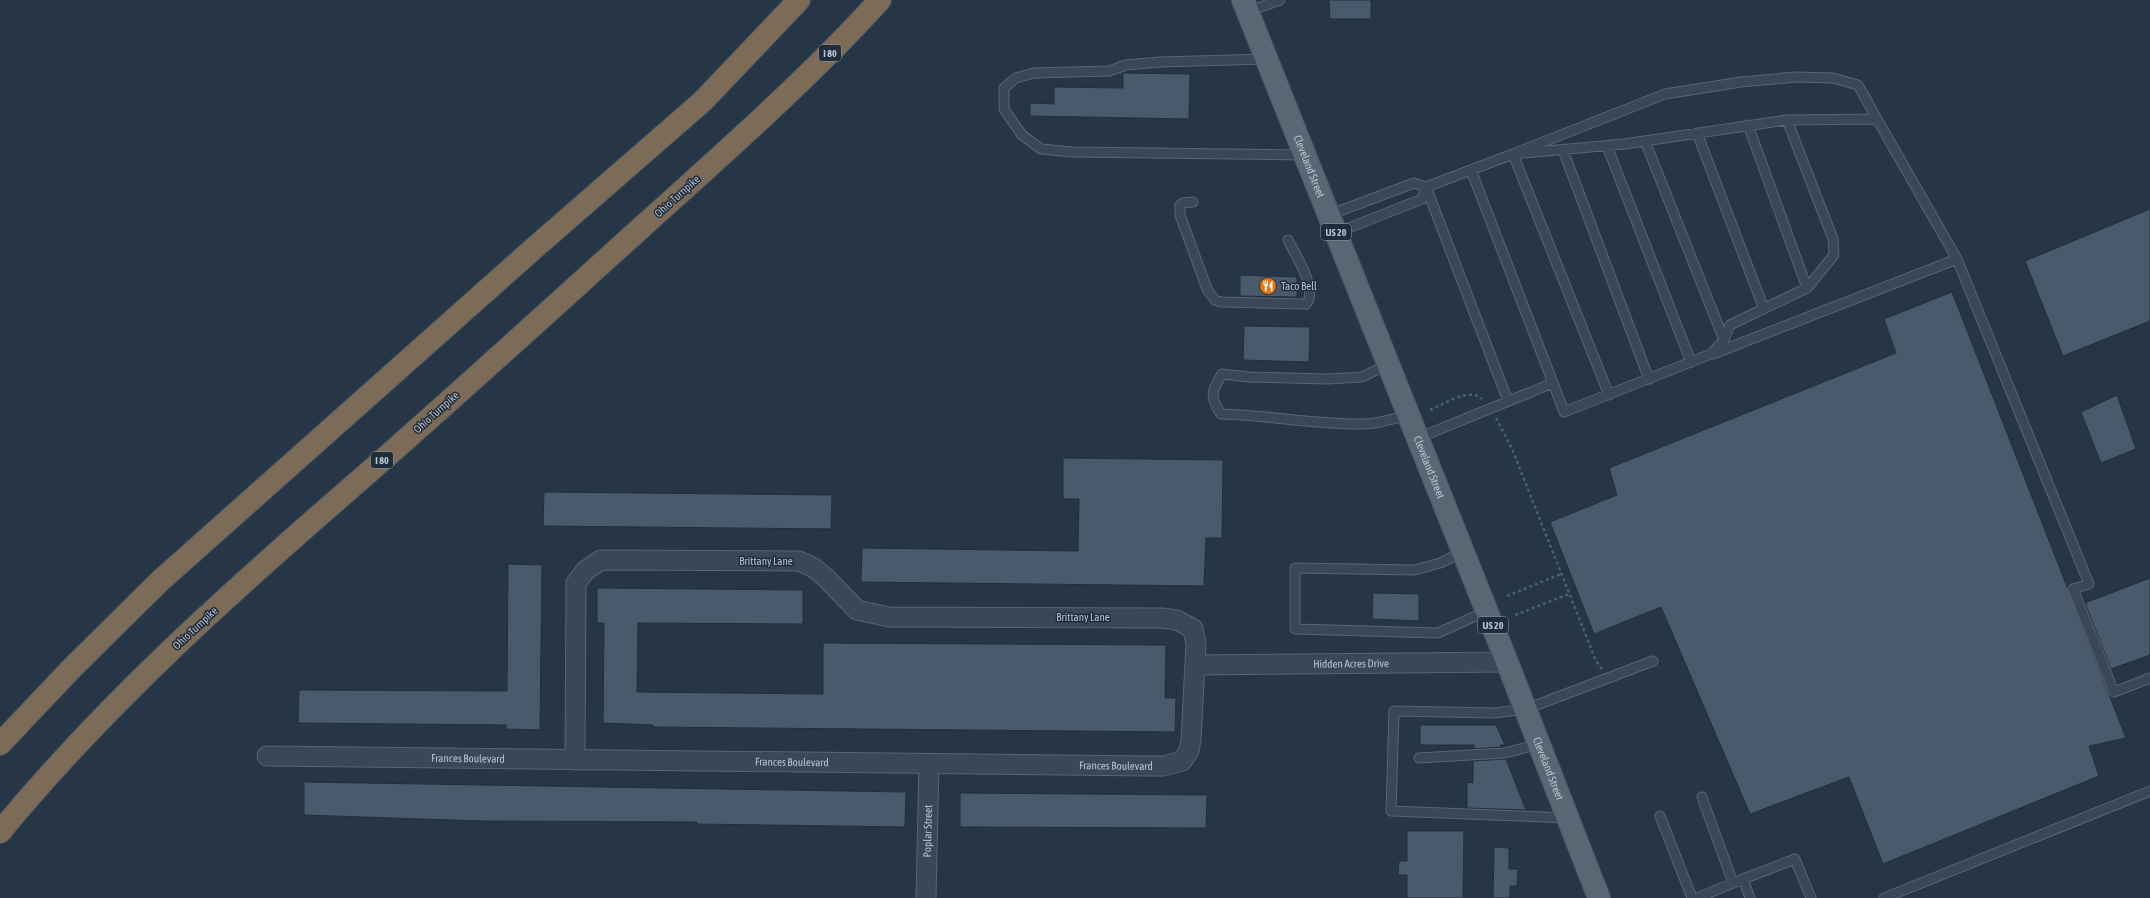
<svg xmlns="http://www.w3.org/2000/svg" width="2150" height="898" font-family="'Asap Condensed',sans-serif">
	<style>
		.building { fill: #495a6d; stroke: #212e3d }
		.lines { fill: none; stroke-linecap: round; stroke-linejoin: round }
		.service-casing { stroke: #596573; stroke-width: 11 }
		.minor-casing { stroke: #596573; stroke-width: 21 }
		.primary-casing { stroke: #475362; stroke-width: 24 }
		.motorway-casing { stroke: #455260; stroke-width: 24 }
		.path { stroke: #486466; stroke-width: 2.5; stroke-dasharray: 3 3; stroke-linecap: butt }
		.service { stroke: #3b4756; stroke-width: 9 }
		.minor { stroke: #3b4756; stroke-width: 19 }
		.primary { stroke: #596775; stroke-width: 22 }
		.motorway { stroke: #7c6b57; stroke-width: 22 }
		.labels { text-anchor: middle; stroke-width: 3; stroke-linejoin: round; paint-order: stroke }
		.shield { fill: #1f2c3b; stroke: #8b95a3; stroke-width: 1 }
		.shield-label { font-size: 10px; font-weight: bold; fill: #b9c2cf }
		.street-label { font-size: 11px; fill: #b9c2cf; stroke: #1f2c3b }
		.poi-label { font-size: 11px; fill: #b9c2cf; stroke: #1f2c3b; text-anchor: start }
	</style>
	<rect width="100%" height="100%" fill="#263646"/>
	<!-- building -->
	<path class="building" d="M1329 0H1371V19H1330Z
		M1123 73 1190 74 1189 119 1030 116V103L1054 104V87L1123 88Z
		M2150 209V321L2063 356 2025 261Z
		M1240 275 1297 277V297L1240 296Z
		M1952 292 2126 738 2089 746 2099 776 1883 864 1849 777 1750 814 1661 607 1594 634 1550 522 1617 495 1609 468 1896 353 1884 319Z
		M1244 326 1310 327 1309 362 1243 360Z
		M2117 395 2136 449 2101 463 2081 412Z
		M1063 458 1223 460 1222 538H1206L1204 586 861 582 862 548 1078 551 1079 499H1063Z
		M544 492 832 495 831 529 543 526Z
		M508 564 542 565 540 730 506 729V725L298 723 299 690 507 691Z
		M2150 578V655L2111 669 2085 603Z
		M597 588 803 590V624L638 623 637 692 823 694V643L1166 645 1165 698H1176L1175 732 653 727V725L603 723 604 623H597Z
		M1373 593 1419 594V621L1372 619Z
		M1420 725H1496L1505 745H1500L1501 747 1474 749V745H1420Z
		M1506 759 1526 810 1467 808V782L1473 783V761Z
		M304 782 906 792 905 827 697 824V822L481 821 304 815Z
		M960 793 1207 795 1206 828 960 827Z
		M1407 831H1464L1463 898H1407V875H1398L1399 861H1407Z
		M1494 847 1509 848V869H1518L1517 886H1510V898H1493Z"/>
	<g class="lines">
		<!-- service casing -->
		<g class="service-casing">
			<path id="service" d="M1247 12 1280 0
				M1267 59 1160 62 1126 65 1109 71 1034 73 1016 78 1004 88V109L1022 135 1041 149 1072 152 1304 155
				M1748 125 1807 288
				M1697 133 1764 309
				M1645 141 1724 340
				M1607 146 1691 362
				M1563 150 1649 379
				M1471 170 1553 383
				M1193 202 1183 203 1180 205V215L1207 289 1215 300 1221 302 1306 304C1319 291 1295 254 1288 240
				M1329 215 1414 183 1426 187 1422 199 1336 233
				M1713 354 1957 259
				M1389 364 1362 377 1327 379 1249 377 1222 374C1212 390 1209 397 1221 414 1269 415 1316 425 1364 424 1379 424 1395 418 1409 415
				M1609 395 1513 154 1665 94 1741 82 1796 77 1833 78 1858 85 1877 119
				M1508 401 1426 187 1513 154 1624 144 1787 120 1877 119 1957 259 2089 584 2073 589 2114 692 2150 678
				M1418 438 1553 383 1564 412 1711 354 1724 340 1730 325 1807 288 1834 255 1833 239 1787 120
				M1463 552 1440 563 1415 570 1295 568V629L1438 633 1487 611
				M1419 758 1505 753 1539 744
				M1702 797 1733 883
				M1660 816 1692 898
				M1568 818 1391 811 1394 711 1495 713 1526 709 1653 661
				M1743 879 1795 859 1811 898
				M1697 898 1743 879 1750 898
				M1884 898 2150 791"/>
		</g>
		<!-- minor casing -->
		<g class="minor-casing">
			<g id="minor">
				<path id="s1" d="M1195 665 1507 662"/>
				<path id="s2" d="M267 756 1148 766H1164L1182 761 1189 751 1191 740 1196 644 1193 629 1177 620 1162 618 889 617 857 610 826 578 814 568 799 561 601 560 585 571 576 583 575 760"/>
				<path id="s3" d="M926 898 929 764"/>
			</g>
		</g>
		<!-- primary casing -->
		<g class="primary-casing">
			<g id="primary">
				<path id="s4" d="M1243 0 1507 662 1599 898"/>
			</g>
		</g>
		<!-- motorway casing -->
		<g class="motorway-casing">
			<path id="motorway" d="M0 744 72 668 160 581 532 250 703 101 799 0
				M0 832C107 702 234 589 361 479 456 396 549 311 642 227 724 153 806 81 880 0"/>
		</g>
		<!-- path -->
		<path class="path" d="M1430 410C1444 404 1469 387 1482 399
			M1496 418 1512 449 1596 661 1602 669
			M1507 596 1561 574
			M1515 615 1569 594"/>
		<!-- service -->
		<use href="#service" class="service"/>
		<!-- minor -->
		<use href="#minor" class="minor"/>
		<!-- primary -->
		<use href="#primary" class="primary"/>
		<!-- motorway -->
		<use href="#motorway" class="motorway"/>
	</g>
	<!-- icons -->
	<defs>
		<g id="restaurant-disc" transform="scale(0.9)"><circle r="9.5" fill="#e8710a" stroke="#1f2c3b"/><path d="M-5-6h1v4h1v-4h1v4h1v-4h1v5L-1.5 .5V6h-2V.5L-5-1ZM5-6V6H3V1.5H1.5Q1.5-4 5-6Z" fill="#fff"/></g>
	</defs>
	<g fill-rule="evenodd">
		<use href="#restaurant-disc" x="1268" y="286"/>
	</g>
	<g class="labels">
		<!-- shield labels -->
		<g class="shield">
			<rect x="819" y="45" width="22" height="16" rx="3"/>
			<rect x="1321" y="224" width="30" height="16" rx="3"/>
			<rect x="371" y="452" width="22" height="16" rx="3"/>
			<rect x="1478" y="617" width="30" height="16" rx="3"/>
		</g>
		<g class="shield-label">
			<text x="830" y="57">I 80</text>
			<text x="1336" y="236">US 20</text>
			<text x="382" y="464">I 80</text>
			<text x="1493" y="629">US 20</text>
		</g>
		<!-- street labels -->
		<g class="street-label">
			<text dy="4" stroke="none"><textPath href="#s4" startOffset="179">Cleveland Street</textPath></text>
			<text transform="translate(677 196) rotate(-42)" y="4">Ohio Turnpike</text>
			<text transform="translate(436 412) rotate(-42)" y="4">Ohio Turnpike</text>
			<text dy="4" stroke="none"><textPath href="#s4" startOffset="503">Cleveland Street</textPath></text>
			<text x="766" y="565">Brittany Lane</text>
			<text x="1083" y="621">Brittany Lane</text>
			<text transform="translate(195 628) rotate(-43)" y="4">Ohio Turnpike</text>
			<text dy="4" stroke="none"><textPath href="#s1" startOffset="156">Hidden Acres Drive</textPath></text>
			<text dy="4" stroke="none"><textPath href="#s2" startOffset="201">Frances Boulevard</textPath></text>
			<text dy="4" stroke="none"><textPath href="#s2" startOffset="525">Frances Boulevard</textPath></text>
			<text dy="4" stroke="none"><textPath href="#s2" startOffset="849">Frances Boulevard</textPath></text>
			<text dy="4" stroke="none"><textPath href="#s4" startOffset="827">Cleveland Street</textPath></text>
			<text dy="4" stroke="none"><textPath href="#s3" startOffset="67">Poplar Street</textPath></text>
		</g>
		<!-- poi labels -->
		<g class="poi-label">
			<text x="1281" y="290">Taco Bell</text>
		</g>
	</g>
</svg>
